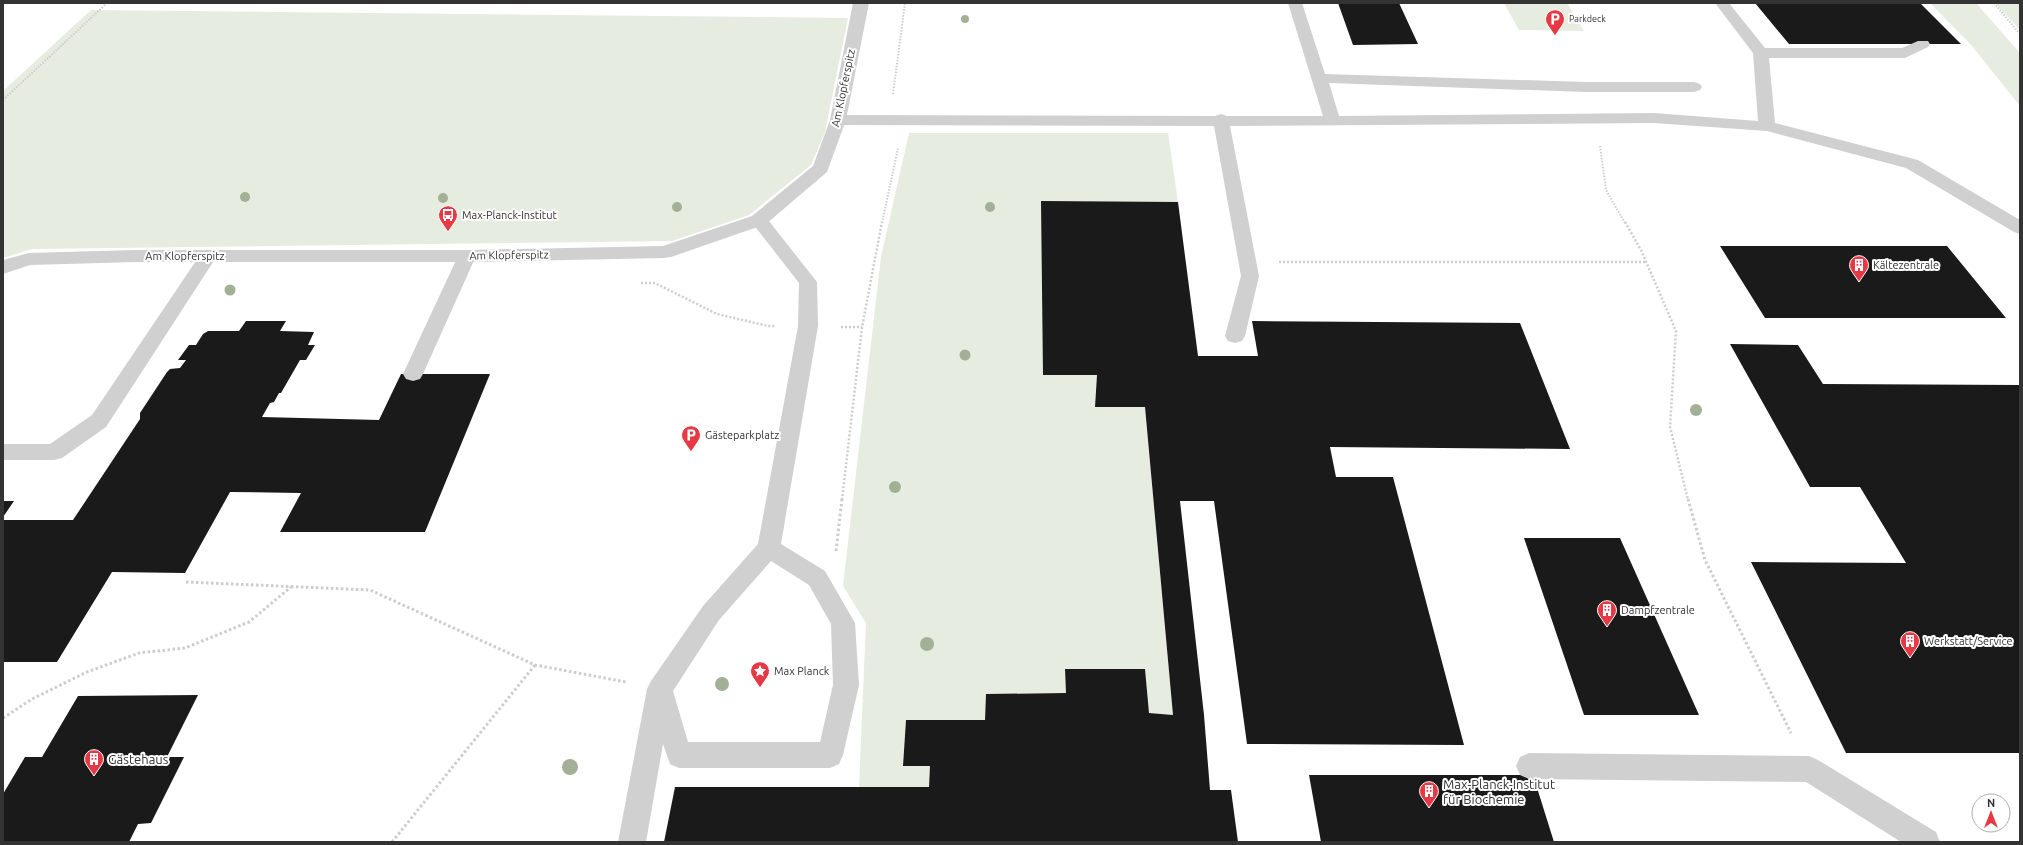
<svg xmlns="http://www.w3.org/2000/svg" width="2023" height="845" font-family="Ubuntu,sans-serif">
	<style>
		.green { fill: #e6ecdf }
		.building { fill: #1a1a1a }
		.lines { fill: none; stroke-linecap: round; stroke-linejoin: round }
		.path-far2 { stroke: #cdcdcd; stroke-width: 2; stroke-dasharray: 1.5 1.5; stroke-linecap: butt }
		.path-far1 { stroke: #cdcdcd; stroke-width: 2.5; stroke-dasharray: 2 2; stroke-linecap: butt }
		.path { stroke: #cdcdcd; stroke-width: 3; stroke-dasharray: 2.5 2.5; stroke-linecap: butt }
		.lane { fill: #d0d0d0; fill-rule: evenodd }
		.street { fill: #d0d0d0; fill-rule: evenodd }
		.tree { fill: #a2b095 }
		.labels { text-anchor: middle; stroke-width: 4; stroke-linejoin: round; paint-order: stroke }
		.far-poi-label { font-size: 9px; fill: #333; stroke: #fff; text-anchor: start }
		.street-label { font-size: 11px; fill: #333; stroke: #fff }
		.poi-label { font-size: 11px; fill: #333; stroke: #fff; text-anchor: start }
		.near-poi-label { font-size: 13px; fill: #333; stroke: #fff; text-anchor: start }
	</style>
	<rect width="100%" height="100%" fill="#fff"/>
	<!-- green -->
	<path class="green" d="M1504 3H1567L1584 31 1519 30Z
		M1930 3H1976L2020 53V106L1972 46Z
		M1995 3H2020V30Z
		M91 10 848 18 825 132 811 165 749 215 672 241 32 249 3 258V91Z
		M909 133H1168L1178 202 1043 375H1097L1095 407H1145L1173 715 1149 713 1145 669H1065L1066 693 986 694 985 720H906L903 765 930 766 929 787H859L866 623 843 586 881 257Z"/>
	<!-- building -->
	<path class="building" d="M1338 3H1399L1418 44 1353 45Z
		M1755 3H1920L1961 44H1789Z
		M1041 201 1178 202 1198 356H1258L1252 321 1520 323 1570 449 1330 447 1336 477H1393L1464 745 1247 744 1214 501H1180L1204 715 1210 790H1231L1238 842H664L675 787H929L930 766H903L906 720H985L986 694 1066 693 1065 669H1145L1149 713 1173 715 1145 407H1095L1097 375H1043Z
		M1720 246H1947L2006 318H1765Z
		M246 321H286L280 331 314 332 308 345H315L306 360H300L281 393H279L274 402 270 403 262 417 379 420 401 374H490L425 532H280L301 493 230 492 185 573 112 572 57 662H3V520H73L140 419V413L167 372 170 369 180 368 186 360H178L189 345H196L203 334 208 331H239Z
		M1730 344 1798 345 1823 384 2020 385V753H1846L1751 562 1906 563 1860 487H1810Z
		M3 501H14L3 517Z
		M1524 538H1620L1699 715H1584Z
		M198 695 167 757H184L151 823 138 824 129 842H3V794L25 757H42L78 696Z
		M1309 775H1533L1554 842H1321Z"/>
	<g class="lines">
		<!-- path-far2 -->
		<path class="path-far2" d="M1994 3 2020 34
			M893 94 905 3
			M3 100 107 3
			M1600 146 1606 190 1625 223
			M882 223 898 148"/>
		<!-- path-far1 -->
		<path class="path-far1" d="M1625 222 1641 250 1676 331 1670 427 1688 500
			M1279 262H1646
			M641 283H655L717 314 768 326H776
			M841 327H862
			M842 500 862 327 882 222"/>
		<!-- path -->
		<path class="path" d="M1688 499 1705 560 1791 733
			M836 551 842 499
			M186 582 370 590 535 665 626 682
			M3 718 32 699 87 672 139 653 185 648 249 622 291 587
			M392 842 535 665"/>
		<!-- lane -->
		<path class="lane" d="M1288 3H1302L1325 74 1586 82H1694L1700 84 1702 87 1700 90 1694 92H1586L1329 83 1339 116 1654 113 1758 121 1753 53 1715 3H1729L1765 48H1902L1918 41H1928L1930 44 1928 47 1905 58H1769L1775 123 1918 160 2020 220V234L2014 232 1906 168 1767 131 1654 123 1230 126 1259 276 1245 336 1242 341 1235 343 1228 341 1225 336 1241 276 1214 126 838 125 832 123 830 120 832 117 838 115 1215 116 1221 114 1227 116H1323Z
			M759 214 765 216 817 282 818 326 781 544 825 571 855 623 859 685 843 755 839 764 830 768H679L670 764 663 744 646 842H618L647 689 651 681 703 606 758 544 798 326 799 283 750 220 753 216ZM771 561 809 585 831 624 833 685 820 742H688L673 691 719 620Z
			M208 250 214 252 217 256 106 427 62 458 54 460H3V444H50L92 415 202 252Z
			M467 250 473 252 476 256 423 374 420 379 413 381 406 379 403 374 458 256 461 252Z
			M1529 753 1809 756 1818 760 1936 832 1940 842H1901L1806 782 1529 779 1520 775 1516 766 1520 757Z"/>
		<!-- street -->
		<path class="street" d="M853 3H869L846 120 827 172 766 224 671 257 664 258 467 262H136L30 265 3 274V260L29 253 136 250H467L663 246 752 216 813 166 830 120Z"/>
	</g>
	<!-- trees -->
	<g class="tree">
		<circle cx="965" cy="19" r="4"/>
		<circle cx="245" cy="197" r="5"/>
		<circle cx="443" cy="198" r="5"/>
		<circle cx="677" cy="207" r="5"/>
		<circle cx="990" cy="207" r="5"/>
		<circle cx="230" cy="290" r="5.5"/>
		<circle cx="965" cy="355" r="5.5"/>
		<circle cx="1696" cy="410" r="6"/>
		<circle cx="895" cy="487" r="6"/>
		<circle cx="927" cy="644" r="7"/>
		<circle cx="722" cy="684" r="7"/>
		<circle cx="570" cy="767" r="8"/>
	</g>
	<!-- icons -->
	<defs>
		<g id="parking-pin" transform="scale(1)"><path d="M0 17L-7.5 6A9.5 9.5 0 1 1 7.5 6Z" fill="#e63946" stroke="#fff"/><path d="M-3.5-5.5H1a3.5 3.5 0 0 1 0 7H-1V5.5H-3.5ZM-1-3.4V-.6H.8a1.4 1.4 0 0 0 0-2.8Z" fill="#fff"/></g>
		<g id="bus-pin" transform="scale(1)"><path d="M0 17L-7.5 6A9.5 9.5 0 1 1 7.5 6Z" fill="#e63946" stroke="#fff"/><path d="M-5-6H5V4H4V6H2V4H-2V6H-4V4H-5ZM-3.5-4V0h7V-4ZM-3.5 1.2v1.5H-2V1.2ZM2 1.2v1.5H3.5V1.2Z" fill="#fff"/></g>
		<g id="building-pin" transform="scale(1)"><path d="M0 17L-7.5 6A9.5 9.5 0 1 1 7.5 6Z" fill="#e63946" stroke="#fff"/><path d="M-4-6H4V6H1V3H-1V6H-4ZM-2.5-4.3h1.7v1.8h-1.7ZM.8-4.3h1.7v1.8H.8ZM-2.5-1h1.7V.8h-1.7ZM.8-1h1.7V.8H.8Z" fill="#fff"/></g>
		<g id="sight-pin" transform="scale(1)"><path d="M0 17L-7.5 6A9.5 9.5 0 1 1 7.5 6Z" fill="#e63946" stroke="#fff"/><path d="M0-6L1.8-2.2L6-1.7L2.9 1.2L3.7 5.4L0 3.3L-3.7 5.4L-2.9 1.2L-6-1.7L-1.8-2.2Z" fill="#fff"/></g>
	</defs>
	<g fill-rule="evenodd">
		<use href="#parking-pin" x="1555" y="19"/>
		<use href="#bus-pin" x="448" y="215"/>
		<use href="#building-pin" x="1859" y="265"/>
		<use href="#parking-pin" x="691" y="435"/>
		<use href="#building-pin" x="1607" y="610"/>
		<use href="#building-pin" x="1910" y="641"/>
		<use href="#sight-pin" x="760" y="671"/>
		<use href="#building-pin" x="94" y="759"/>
		<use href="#building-pin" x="1429" y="791"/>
	</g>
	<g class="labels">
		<!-- far-poi labels -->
		<g class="far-poi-label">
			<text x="1569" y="22">Parkdeck</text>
		</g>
		<!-- street labels -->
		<g class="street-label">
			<text transform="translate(843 88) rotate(-78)" y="4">Am Klopferspitz</text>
			<text transform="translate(509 255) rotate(-1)" y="4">Am Klopferspitz</text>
			<text x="185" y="260">Am Klopferspitz</text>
		</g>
		<!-- poi labels -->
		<g class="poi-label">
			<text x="462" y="219">Max-Planck-Institut</text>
			<text x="1873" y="269">Kältezentrale</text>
			<text x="705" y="439">Gästeparkplatz</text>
			<text x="1621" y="614">Dampfzentrale</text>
			<text x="1924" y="645">Werkstatt/Service</text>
			<text x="774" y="675">Max Planck</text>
		</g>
		<!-- near-poi labels -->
		<g class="near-poi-label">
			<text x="108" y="764">Gästehaus</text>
			<text x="1443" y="789">Max-Planck-Institut<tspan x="1443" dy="15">für Biochemie</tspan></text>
		</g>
	</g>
	<!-- border -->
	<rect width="2023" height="845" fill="none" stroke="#333333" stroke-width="8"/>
	<!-- north arrow -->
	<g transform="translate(1991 813)"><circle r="19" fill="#ffffff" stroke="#adadad"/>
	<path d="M0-3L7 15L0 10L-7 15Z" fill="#e63946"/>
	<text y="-6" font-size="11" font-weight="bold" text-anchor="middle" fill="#333333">N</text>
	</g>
</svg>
